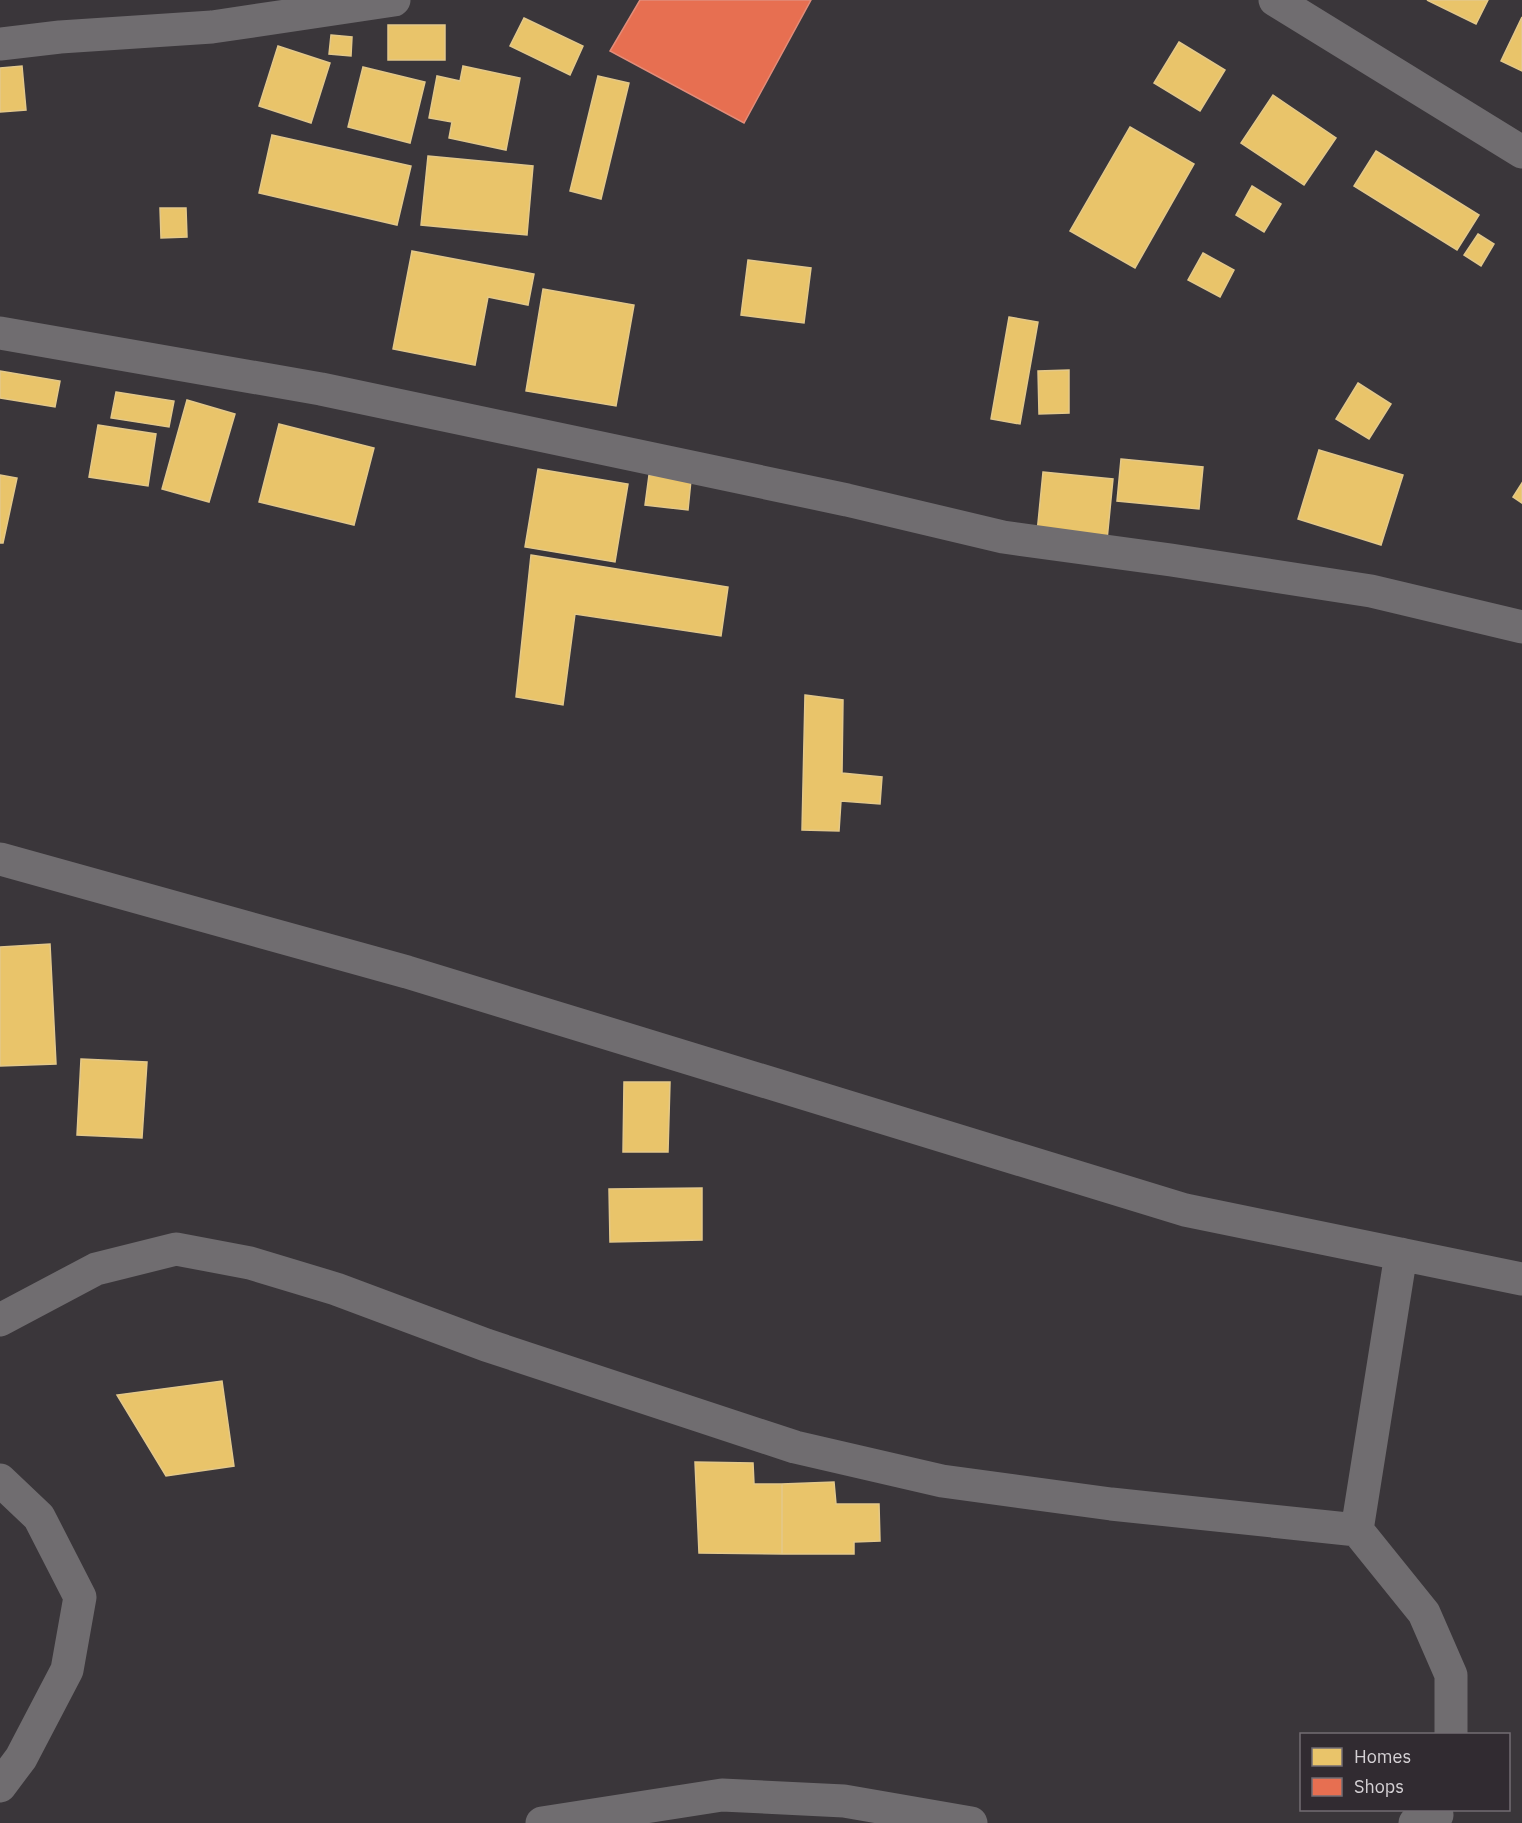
<svg xmlns="http://www.w3.org/2000/svg" width="1522" height="1823" font-family="'IBM Plex Sans',sans-serif">
	<style>
		.homes { fill: #e9c46a; stroke: #e3c88a; stroke-width: 1.5 }
		.shops { fill: #e76f51; stroke: #e28c79; stroke-width: 1.5 }
		.lines { fill: none; stroke-linecap: round; stroke-linejoin: round }
		.minor { stroke: #706d70; stroke-width: 33 }
	</style>
	<rect width="100%" height="100%" fill="#3a363a"/>
	<!-- homes -->
	<path class="homes" d="M1427 0H1488L1476 24Z
		M1522 17V71L1501 61Z
		M524 18 583 46 570 75 510 46Z
		M388 25H445V60H388Z
		M331 35 352 37 351 56 329 54Z
		M1179 42 1225 70 1200 111 1154 83Z
		M278 46 330 63 311 123 259 106Z
		M22 66 26 110 0 112V68Z
		M463 66 520 78 506 150 449 138 452 122 429 118 437 76 460 81Z
		M363 67 425 82 410 143 348 127Z
		M598 76 629 83 601 199 570 191Z
		M1273 95 1336 138 1304 185 1241 143Z
		M1130 127 1194 164 1135 268 1070 231Z
		M272 135 411 166 397 225 259 193Z
		M1376 151 1479 215 1457 250 1354 186Z
		M428 156 533 166 527 235 421 225Z
		M1252 186 1281 204 1264 232 1236 215Z
		M160 208H186L187 237 161 238Z
		M1478 234 1494 244 1481 266 1464 255Z
		M412 251 534 274 528 305 488 297 475 365 393 349Z
		M1203 253 1234 270 1220 297 1188 280Z
		M748 260 811 268 804 323 741 315Z
		M543 289 634 305 616 406 526 391Z
		M1009 317 1038 322 1020 424 991 419Z
		M1069 370V413L1039 414 1038 371Z
		M0 371 60 381 55 407 0 398Z
		M1358 383 1391 404 1369 439 1336 419Z
		M116 392 174 401 169 427 111 418Z
		M187 400 235 414 209 502 162 489Z
		M279 424 374 448 354 525 259 502Z
		M98 425 156 434 148 486 89 477Z
		M1319 450 1403 475 1381 545 1298 519Z
		M1121 459 1203 467 1199 509 1117 501Z
		M538 469 628 484 615 562 525 547Z
		M1043 472 1113 479 1107 540 1037 533Z
		M0 475 17 478 3 543H0Z
		M649 475 691 480 688 510 645 505Z
		M1522 483V503L1513 497Z
		M531 555 728 587 721 636 575 614 563 705 516 697Z
		M805 695 843 700 842 773 882 777 880 804 841 801 839 831 802 830Z
		M50 944 56 1064 0 1066V947Z
		M81 1059 147 1062 142 1138 77 1135Z
		M624 1082H670L668 1152H623Z
		M702 1188V1240L610 1242 609 1189Z
		M222 1381 234 1466 166 1476 117 1395Z
		M695 1462 753 1463 754 1484H782V1554L699 1553Z
		M834 1482 836 1504H879L880 1541 854 1542V1554H782V1484Z"/>
	<!-- shops -->
	<path class="shops" d="M640 0H811L744 123 610 51Z"/>
	<g class="lines">
		<!-- minor -->
		<path class="minor" d="M1275 0 1522 152
			M0 44 60 37 212 27 394 0
			M0 333 321 389 847 500 1003 537 1171 560 1371 591 1522 627
			M0 859 407 972 1185 1210 1522 1279
			M0 1320 96 1269 176 1249 250 1263 336 1289 486 1345 795 1447 942 1481 1111 1504 1357 1530 1424 1613 1451 1675V1734
			M0 1480 39 1517 80 1597 67 1670 21 1758 0 1786
			M1357 1530 1401 1254
			M542 1823 722 1795 844 1801 971 1823
			M1415 1823 1437 1815"/>
	</g>
	<!-- legend -->
	<rect x="1300" y="1733" width="210" height="78" fill="#312b31" stroke="#736d73" stroke-width="1.5"/>
	<rect x="1312" y="1748" width="30" height="18" fill="#e9c46a" stroke="#736d73" stroke-width="1.5"/>
	<text x="1354" y="1763" font-size="18" fill="#d5d1d5">Homes</text>
	<rect x="1312" y="1778" width="30" height="18" fill="#e76f51" stroke="#736d73" stroke-width="1.5"/>
	<text x="1354" y="1793" font-size="18" fill="#d5d1d5">Shops</text>
</svg>
